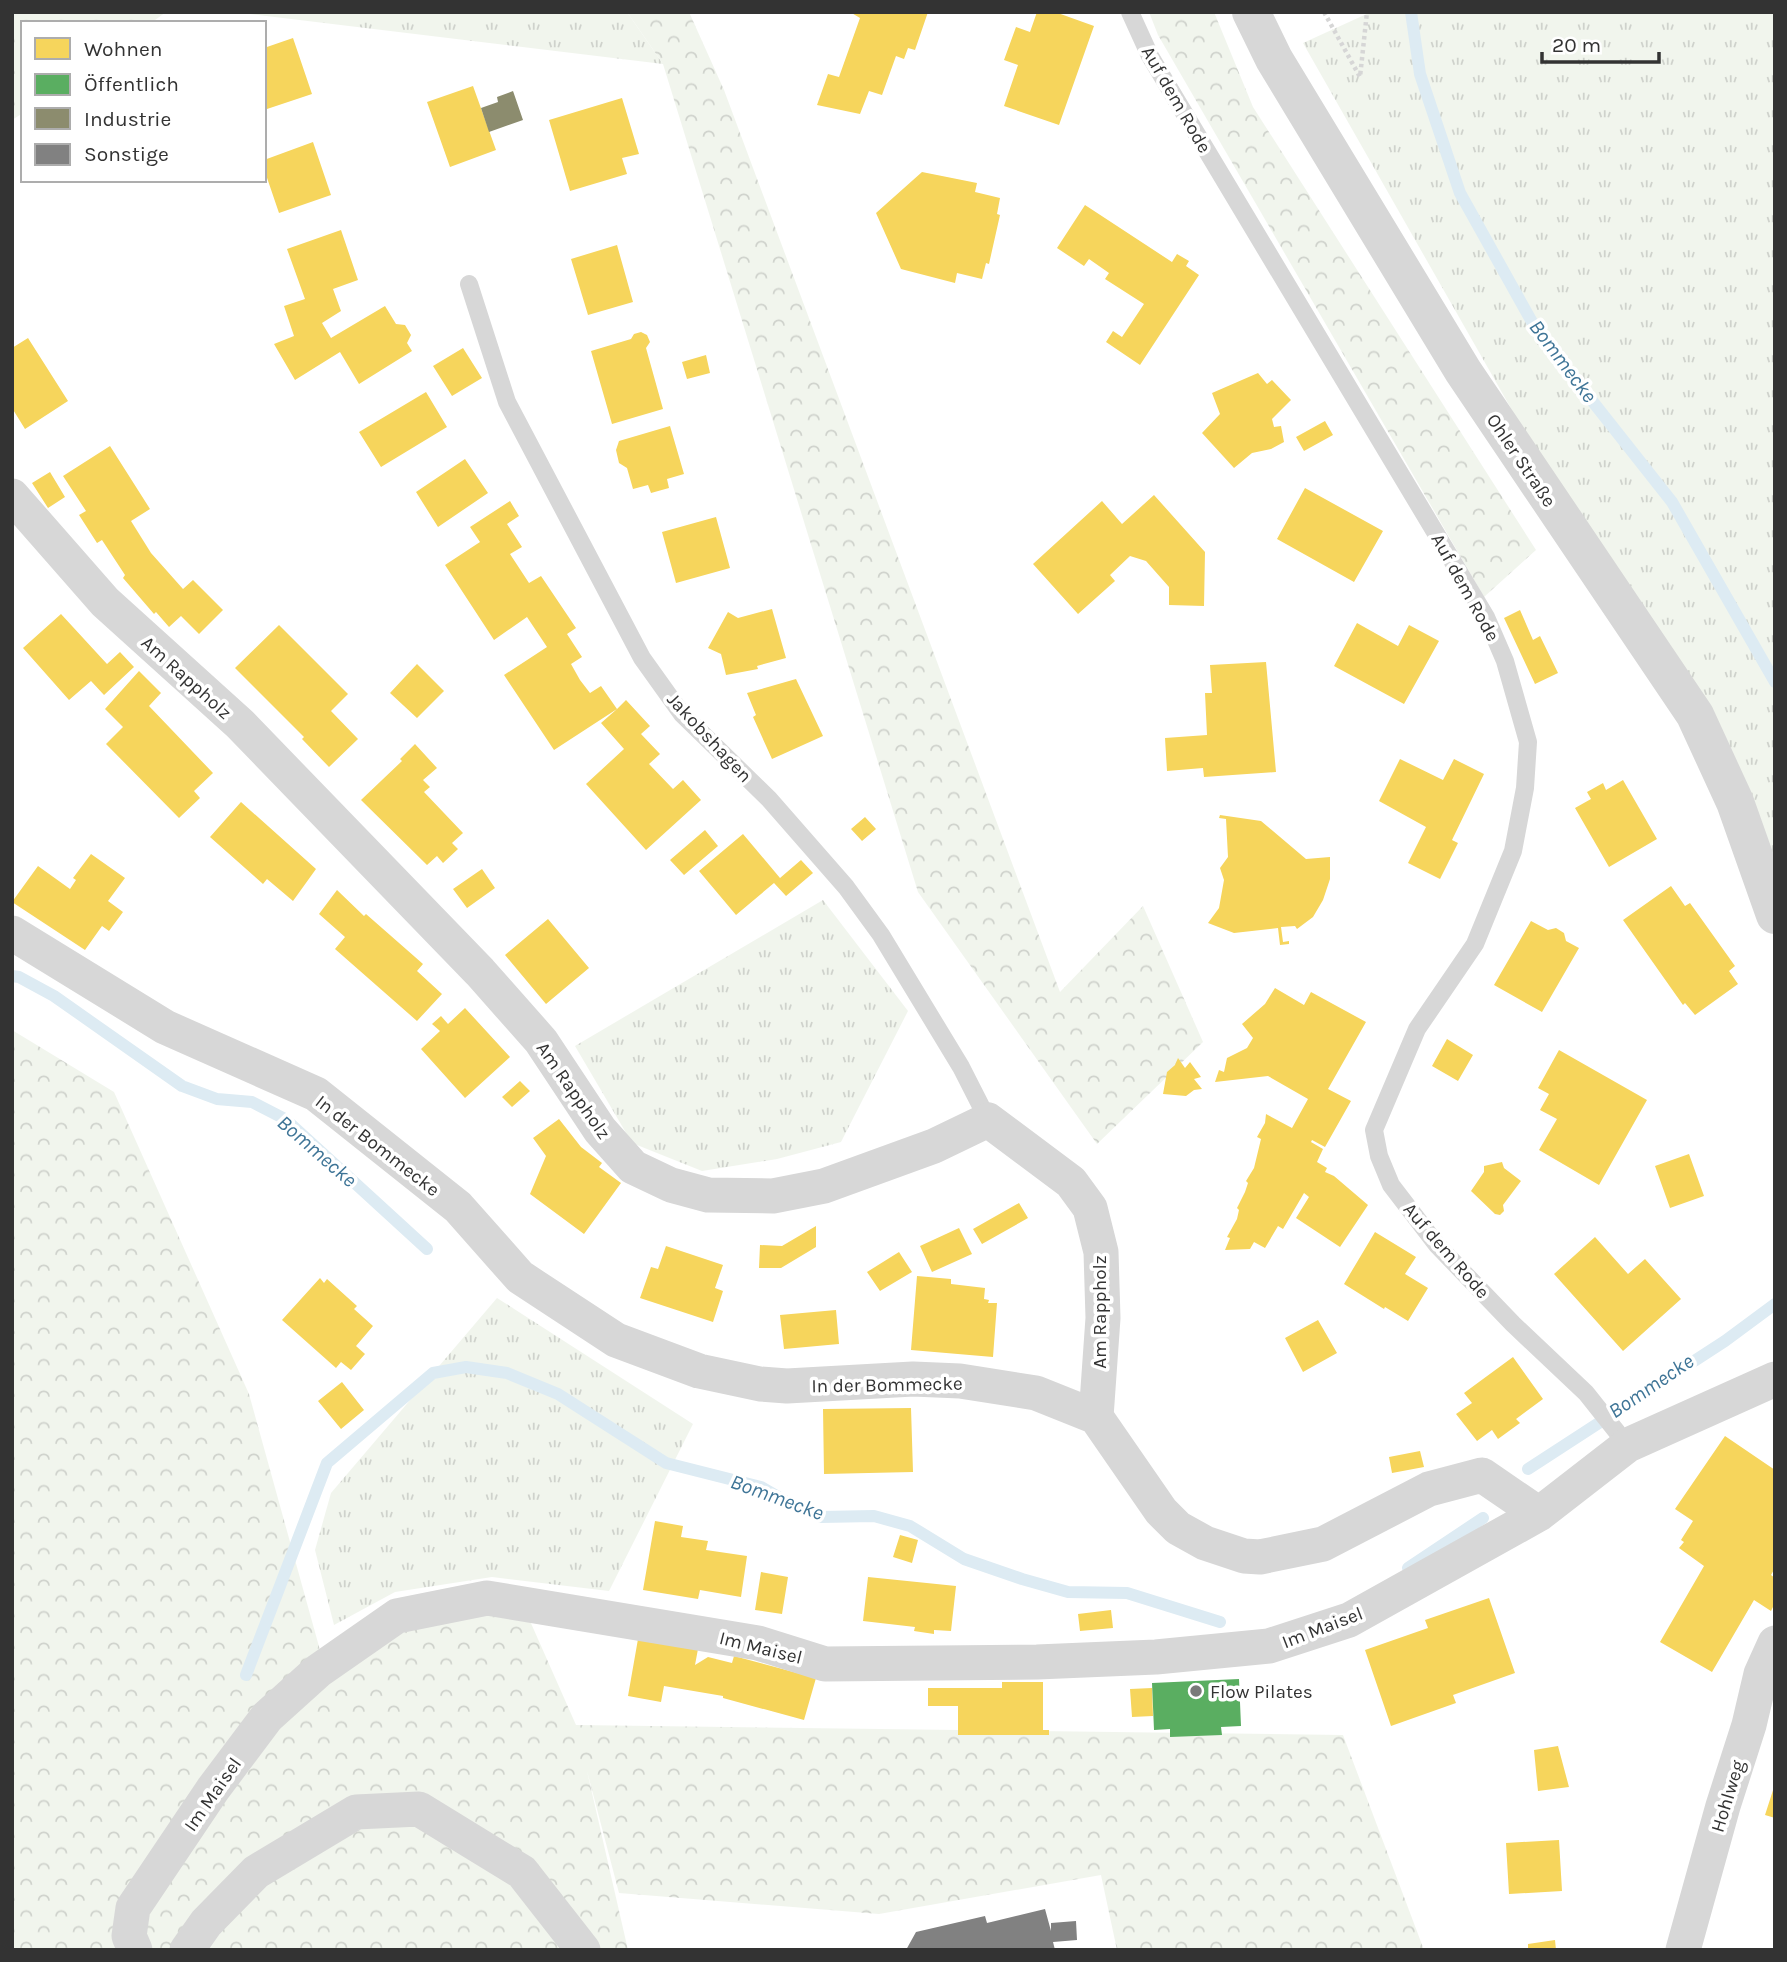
<svg xmlns="http://www.w3.org/2000/svg" width="1787" height="1962" font-family="Karla,sans-serif">
	<style>
		.grass { fill: url(#grass-tufts) }
		.forest { fill: url(#forest-crowns) }
		.homes { fill: #f6d55c }
		.public { fill: #5aae61 }
		.industry { fill: #8c8c6e }
		.lines { fill: none; stroke-linecap: round; stroke-linejoin: round }
		.stream { stroke: #ddebf3; stroke-width: 12 }
		.building { fill: #818181 }
		.path { stroke: #d6d6d6; stroke-width: 4.5; stroke-dasharray: 3.5 3.5; stroke-linecap: butt }
		.service { stroke: #d7d7d7; stroke-width: 18 }
		.minor { stroke: #d7d7d7; stroke-width: 35 }
		.tertiary { stroke: #d7d7d7; stroke-width: 38 }
		.poi-dot { fill: #7a7a7a; stroke: #fff; stroke-width: 2.5 }
		.labels { text-anchor: middle; stroke-width: 7; stroke-linejoin: round; paint-order: stroke }
		.street-label { font-size: 19px; fill: #333; stroke: #fff }
		.poi-label { font-size: 19px; fill: #333; stroke: #fff; text-anchor: start }
		.water-label { font-size: 21px; font-style: italic; fill: #3f7597; stroke: #fff }
	</style>
	<defs>
		<pattern id="grass-tufts" width="24" height="20" patternUnits="userSpaceOnUse" patternTransform="scale(1.75)"><rect width="24" height="20" fill="#f1f5ed"/><path d="M3 7l-1-3M5 7V3M7 7l1-3M15 17l-1-3M17 17v-4M19 17l1-3" fill="none" stroke="#cfd2cc"/></pattern>
		<pattern id="forest-crowns" width="20" height="18" patternUnits="userSpaceOnUse" patternTransform="scale(1.75)"><rect width="20" height="18" fill="#f1f5ed"/><path d="M2 6a3 3 0 1 1 6 0M12 15a3 3 0 1 1 6 0" fill="none" stroke="#cfd2cc"/></pattern>
	</defs>
	<rect width="100%" height="100%" fill="#fff"/>
	<!-- grass -->
	<path class="grass" d="M233 12H627L663 64Z
		M1371 12H1775V915L1735 802 1303 43Z
		M823 900 908 1011 841 1142 777 1159 702 1171 632 1143 575 1046Z
		M497 1298 693 1424 609 1591 492 1577 395 1592 334 1625 315 1550 331 1493Z"/>
	<!-- forest -->
	<path class="forest" d="M12 12H166L151 23H23V113L12 120Z
		M627 12H689L724 90 1060 992 1143 906 1203 1042 1097 1144 918 892 663 64Z
		M1149 12H1214L1253 107 1536 550 1484 597 1158 35Z
		M12 1030 114 1092 249 1394 328 1679 405 1628 482 1609 530 1621 576 1725 1343 1735 1424 1950H1117L1101 1875 879 1914 619 1893 587 1771 628 1950H12Z"/>
	<!-- homes -->
	<path class="homes" d="M850 12H928L915 50 908 48 904 59 896 56 882 95 869 91 860 114 817 105 828 74 839 77 860 18Z
		M1037 12H1055L1094 26 1059 125 1004 106 1018 65 1004 60 1016 27 1030 32Z
		M293 38 312 94 264 110V48Z
		M473 86 496 150 450 167 427 102Z
		M622 98 639 154 622 158 627 174 570 191 549 120Z
		M313 142 331 195 279 213 264 169V160Z
		M922 172 977 183 975 192 1000 198 997 214 1000 215 989 264 986 263 982 279 957 273 955 283 901 269 876 213Z
		M1085 205 1172 262 1177 254 1189 261 1186 266 1199 275 1140 365 1106 342 1113 331 1122 337 1144 304 1105 279 1109 273 1089 259 1084 266 1057 248Z
		M341 230 358 280 333 289 341 311 322 323 331 338 385 306 396 324 405 325 411 335 407 343 412 351 359 384 340 352 295 380 274 344 294 336 284 306 305 299 287 249Z
		M617 245 633 302 588 315 571 259Z
		M641 332 647 335 650 342 646 348 663 409 612 424 591 351 631 339 634 334Z
		M28 338 68 401 25 429 12 408V348Z
		M463 348 482 378 452 396 433 366Z
		M706 355 710 373 687 379 682 362Z
		M1258 373 1267 384 1272 380 1291 400 1272 419 1274 427 1281 426 1284 442 1271 449 1252 453 1234 468 1202 433 1220 414 1212 393Z
		M426 392 447 427 381 467 359 432Z
		M1325 421 1333 435 1304 451 1296 437Z
		M670 426 684 474 667 479 669 488 651 493 648 485 633 489 627 468 619 463 616 450 619 441Z
		M110 446 150 509 131 521 151 553 183 589 193 580 223 610 199 634 181 616 169 627 156 612 154 614 123 578 125 575 102 540 97 543 79 515 86 511 63 476Z
		M465 459 488 493 438 527 416 492Z
		M50 472 65 497 48 508 32 483Z
		M1305 488 1383 531 1354 582 1277 539Z
		M1154 495 1205 552 1204 606 1169 605V587L1146 561 1130 556 1110 575 1115 581 1078 614 1033 564 1102 501 1122 524Z
		M510 501 519 516 507 524 522 547 510 554 529 583 541 576 576 628 567 634 582 657 571 664 580 680 590 693 601 686 617 709 626 700 650 726 641 734 660 754 649 764 673 789 683 780 701 800 646 850 586 784 624 749 601 723 617 709 554 750 504 675 547 647 527 617 494 640 445 565 480 542 470 527Z
		M716 517 730 568 676 583 662 532Z
		M772 609 786 658 757 666 758 669 726 675 721 654 708 648 728 612 738 618Z
		M1520 610 1533 640 1540 636 1558 673 1535 684 1504 618Z
		M61 614 107 664 120 652 134 667 104 695 91 681 69 700 23 648Z
		M1357 623 1398 646 1409 625 1439 641 1404 704 1334 666Z
		M279 625 348 694 331 711 358 739 329 767 302 739 304 737 235 668Z
		M1266 662 1276 772 1204 777 1203 768 1167 771 1165 738 1207 735 1205 693H1212L1210 665Z
		M417 664 444 691 417 718 390 693Z
		M139 671 161 693 149 706 213 773 194 791 200 798 179 818 106 744 123 727 105 709Z
		M796 679 823 736 772 759 753 717 756 715 747 693Z
		M415 744 437 768 423 780 430 787 424 792 463 833 452 843 458 849 443 863 437 856 427 865 361 800 402 761 400 759Z
		M1400 759 1443 780 1454 759 1484 774 1452 840 1458 843 1440 879 1408 863 1426 827 1379 801Z
		M1623 780 1657 839 1609 867 1575 808 1591 799 1587 792 1603 783 1606 790Z
		M241 802 316 869 293 901 267 879 263 884 210 837Z
		M1220 815 1261 821 1306 859 1330 857V879L1323 900 1313 917 1297 929 1295 926 1281 927 1283 942 1289 941V944L1280 945 1278 928 1234 933 1208 923 1219 908 1224 880 1220 868 1228 857 1226 819 1219 818Z
		M865 817 876 829 862 841 851 829Z
		M705 830 718 846 684 875 670 860Z
		M743 834 780 878 801 860 813 873 786 896 774 883 736 915 699 871Z
		M91 854 125 878 108 901 123 912 109 931 102 926 85 950 12 902 38 866 70 889 76 880 73 878Z
		M482 869 495 888 467 908 453 889Z
		M1671 886 1685 906 1690 903 1735 966 1729 971 1738 984 1695 1015 1685 1003 1683 1005 1623 920Z
		M337 890 364 916 366 914 423 964 417 971 442 994 417 1021 335 949 345 937 319 914Z
		M548 919 589 968 546 1004 505 955Z
		M1531 921 1548 930 1556 928 1564 933 1566 941 1579 948 1542 1012 1494 985Z
		M1275 988 1304 1005 1311 992 1366 1022 1328 1089 1351 1101 1325 1147 1312 1140 1311 1142 1323 1149 1317 1162 1327 1168 1325 1172 1334 1176 1368 1205 1340 1247 1296 1218 1309 1197 1304 1193 1283 1229 1278 1226 1265 1248 1254 1242 1250 1249 1225 1250 1230 1238 1227 1237 1237 1219 1239 1210 1237 1208 1245 1192 1248 1183 1246 1181 1254 1168 1261 1139 1257 1137 1265 1123 1266 1114 1292 1128 1308 1099 1268 1076 1215 1082 1219 1070 1224 1072 1227 1058 1247 1048 1253 1038 1242 1024 1265 1004Z
		M465 1008 510 1057 465 1098 421 1049 440 1031 432 1024 441 1016 448 1024Z
		M1447 1039 1473 1055 1458 1081 1432 1066Z
		M1559 1050 1647 1100 1599 1185 1539 1150 1557 1119 1540 1110 1549 1094 1538 1088Z
		M1178 1058 1185 1068 1190 1062 1201 1077 1194 1079 1202 1089 1194 1090 1186 1096 1163 1094 1167 1072 1175 1065Z
		M520 1081 530 1091 512 1107 502 1097Z
		M559 1119 581 1147 602 1163 599 1167 621 1183 584 1234 530 1194 546 1156 533 1138Z
		M1689 1154 1704 1196 1670 1208 1655 1166Z
		M1502 1162 1504 1168 1521 1181 1503 1205 1504 1211 1500 1215 1495 1214 1471 1191 1484 1172V1166Z
		M1019 1203 1028 1218 982 1244 973 1229Z
		M816 1226V1247L781 1268H759L760 1245 782 1246Z
		M959 1228 972 1254 932 1272 920 1246Z
		M1375 1232 1416 1257 1405 1274 1428 1288 1408 1321 1385 1307 1384 1309 1344 1284Z
		M1595 1237 1628 1274 1645 1259 1681 1299 1623 1351 1554 1274Z
		M666 1246 723 1265 715 1288 723 1291 713 1322 640 1298 651 1267 658 1269Z
		M899 1252 912 1272 880 1291 867 1272Z
		M917 1276 951 1279V1284L985 1288 984 1299 989 1300 988 1303H997L993 1357 911 1350Z
		M320 1278 324 1283 327 1279 357 1306 354 1309 373 1326 356 1346 365 1354 351 1370 341 1362 336 1368 282 1320Z
		M836 1310 839 1344 784 1349 780 1315Z
		M1318 1320 1337 1353 1303 1372 1285 1338Z
		M1513 1357 1543 1399 1516 1419 1520 1423 1498 1439 1492 1430 1477 1441 1456 1414 1472 1403 1464 1393Z
		M342 1382 364 1410 341 1429 318 1401Z
		M911 1408 913 1472 824 1474 823 1409Z
		M1725 1436 1775 1470V1568L1771 1575 1775 1578V1603L1771 1611 1754 1600 1712 1672 1660 1642 1704 1566 1679 1548 1684 1542 1681 1540 1693 1521 1675 1509Z
		M1420 1451 1424 1467 1392 1473 1389 1457Z
		M655 1521 683 1526 681 1537 708 1541 706 1550 747 1556 741 1597 700 1590 698 1599 643 1590Z
		M900 1535 918 1540 912 1563 893 1557Z
		M761 1572 788 1577 782 1614 755 1610Z
		M868 1577 956 1586 951 1631 934 1630V1634L914 1631 915 1627 863 1621Z
		M1489 1598 1515 1673 1453 1695 1456 1703 1391 1726 1365 1650 1428 1628 1425 1620Z
		M1111 1610 1113 1628 1080 1631 1078 1614Z
		M638 1639 698 1649 695 1665 708 1657 732 1663 734 1656 816 1678 804 1720 723 1698V1696L664 1686 661 1702 628 1696Z
		M1002 1682H1043V1730H1049V1735H958V1706H928V1688H1002Z
		M1152 1688 1153 1716 1132 1717 1130 1689Z
		M1558 1746 1569 1787 1538 1791 1534 1750Z
		M1774 1787H1775V1818L1765 1815Z
		M1559 1840 1562 1891 1509 1894 1506 1843Z
		M1555 1940 1556 1950H1528V1944Z"/>
	<!-- public -->
	<path class="public" d="M1239 1679 1241 1726 1221 1727 1222 1735 1170 1737V1729L1154 1730 1152 1683Z"/>
	<!-- industry -->
	<path class="industry" d="M513 91 523 120 489 132 481 108 498 102 497 97Z"/>
	<g class="lines">
		<!-- stream -->
		<path class="stream" d="M1411 12 1420 74 1460 193 1537 331 1672 502 1775 682
			M12 976 19 977 54 996 182 1086 217 1099 252 1102 285 1119 427 1249
			M1528 1469 1725 1341 1775 1304
			M1408 1568 1483 1518
			M246 1675 327 1463 433 1373 466 1367 507 1373 558 1394 666 1463 761 1487 797 1508 821 1517 874 1516 910 1526 964 1559 1022 1579 1068 1592 1127 1593 1220 1622"/>
	</g>
	<!-- building -->
	<path class="building" d="M1045 1909 1051 1931V1923L1076 1921 1077 1940 1053 1942 1055 1950H906L916 1932 985 1916 987 1923Z"/>
	<g class="lines">
		<!-- path -->
		<path class="path" d="M1324 12 1360 77 1367 12"/>
		<!-- service -->
		<path class="service" d="M1130 12 1150 56 1486 617 1505 661 1528 742 1525 788 1513 851 1475 944 1417 1029 1374 1130 1379 1156 1391 1185 1437 1245 1513 1324 1586 1393 1617 1432
			M469 284 507 402 642 658 682 714 769 799 846 887 881 935 961 1067 988 1120"/>
		<!-- minor -->
		<path class="minor" d="M12 496 105 602 240 724 480 972 541 1041 600 1130 633 1167 671 1185 708 1195 773 1196 824 1186 934 1146 988 1120 1071 1182 1090 1208 1101 1252 1103 1318 1096 1417
			M12 933 165 1027 316 1094 458 1207 520 1277 616 1340 699 1371 760 1384 787 1386 913 1379 960 1381 1036 1393 1096 1417 1161 1511 1178 1528 1205 1543 1244 1556 1260 1557 1323 1544 1429 1489 1482 1475 1539 1514
			M135 1950 129 1936 133 1908 213 1789 267 1717 318 1671 397 1616 487 1598 758 1643 825 1664 1037 1662 1156 1657 1269 1646 1349 1620 1539 1514 1628 1445 1775 1379
			M187 1950 206 1923 256 1872 356 1812 419 1809 522 1872 583 1950
			M1683 1950 1723 1806 1749 1725 1761 1674 1775 1643"/>
		<!-- tertiary -->
		<path class="tertiary" d="M1251 12 1274 59 1463 371 1695 715 1735 802 1775 915"/>
	</g>
	<!-- markers -->
	<circle class="poi-dot" cx="1196" cy="1691" r="7"/>
	<g class="labels">
		<!-- street labels -->
		<g class="street-label">
			<text transform="translate(1177 99) rotate(60)" y="7">Auf dem Rode</text>
			<text transform="translate(1522 460) rotate(56)" y="7">Ohler Straße</text>
			<text transform="translate(1466 587) rotate(61)" y="7">Auf dem Rode</text>
			<text transform="translate(187 677) rotate(42)" y="7">Am Rappholz</text>
			<text transform="translate(710 737) rotate(47)" y="7">Jakobshagen</text>
			<text transform="translate(574 1090) rotate(55)" y="7">Am Rappholz</text>
			<text transform="translate(378 1145) rotate(38)" y="7">In der Bommecke</text>
			<text transform="translate(1447 1250) rotate(49)" y="7">Auf dem Rode</text>
			<text transform="translate(1099 1312) rotate(-90)" y="7">Am Rappholz</text>
			<text transform="translate(887 1384) rotate(-1)" y="7">In der Bommecke</text>
			<text transform="translate(1322 1627) rotate(-21)" y="7">Im Maisel</text>
			<text transform="translate(761 1647) rotate(14)" y="7">Im Maisel</text>
			<text transform="translate(212 1794) rotate(-55)" y="7">Im Maisel</text>
			<text transform="translate(1727 1796) rotate(-73)" y="7">Hohlweg</text>
		</g>
		<!-- poi labels -->
		<g class="poi-label">
			<text x="1210" y="1698">Flow Pilates</text>
		</g>
		<!-- water labels -->
		<g class="water-label">
			<text transform="translate(1563 361) rotate(53)" y="7">Bommecke</text>
			<text transform="translate(317 1151) rotate(41)" y="7">Bommecke</text>
			<text transform="translate(1651 1386) rotate(-34)" y="7">Bommecke</text>
			<text transform="translate(777 1497) rotate(20)" y="7">Bommecke</text>
		</g>
	</g>
	<!-- border -->
	<rect width="1787" height="1962" fill="none" stroke="#333333" stroke-width="28"/>
	<!-- legend -->
	<rect x="21" y="21" width="245" height="161" fill="#ffffff" stroke="#adadad" stroke-width="2"/>
	<rect x="35" y="38" width="35" height="21" fill="#f6d55c" stroke="#adadad" stroke-width="2"/>
	<text x="84" y="56" font-size="21" fill="#333333">Wohnen</text>
	<rect x="35" y="74" width="35" height="21" fill="#5aae61" stroke="#adadad" stroke-width="2"/>
	<text x="84" y="91" font-size="21" fill="#333333">Öffentlich</text>
	<rect x="35" y="108" width="35" height="21" fill="#8c8c6e" stroke="#adadad" stroke-width="2"/>
	<text x="84" y="126" font-size="21" fill="#333333">Industrie</text>
	<rect x="35" y="144" width="35" height="21" fill="#818181" stroke="#adadad" stroke-width="2"/>
	<text x="84" y="161" font-size="21" fill="#333333">Sonstige</text>
	<!-- scale -->
	<path d="M1542 52v10h117v-10" fill="none" stroke="#333333" stroke-width="3.5"/>
	<text x="1552" y="52" font-size="21" fill="#333333" stroke="#ffffff" stroke-width="5" paint-order="stroke">20 m</text>
</svg>
